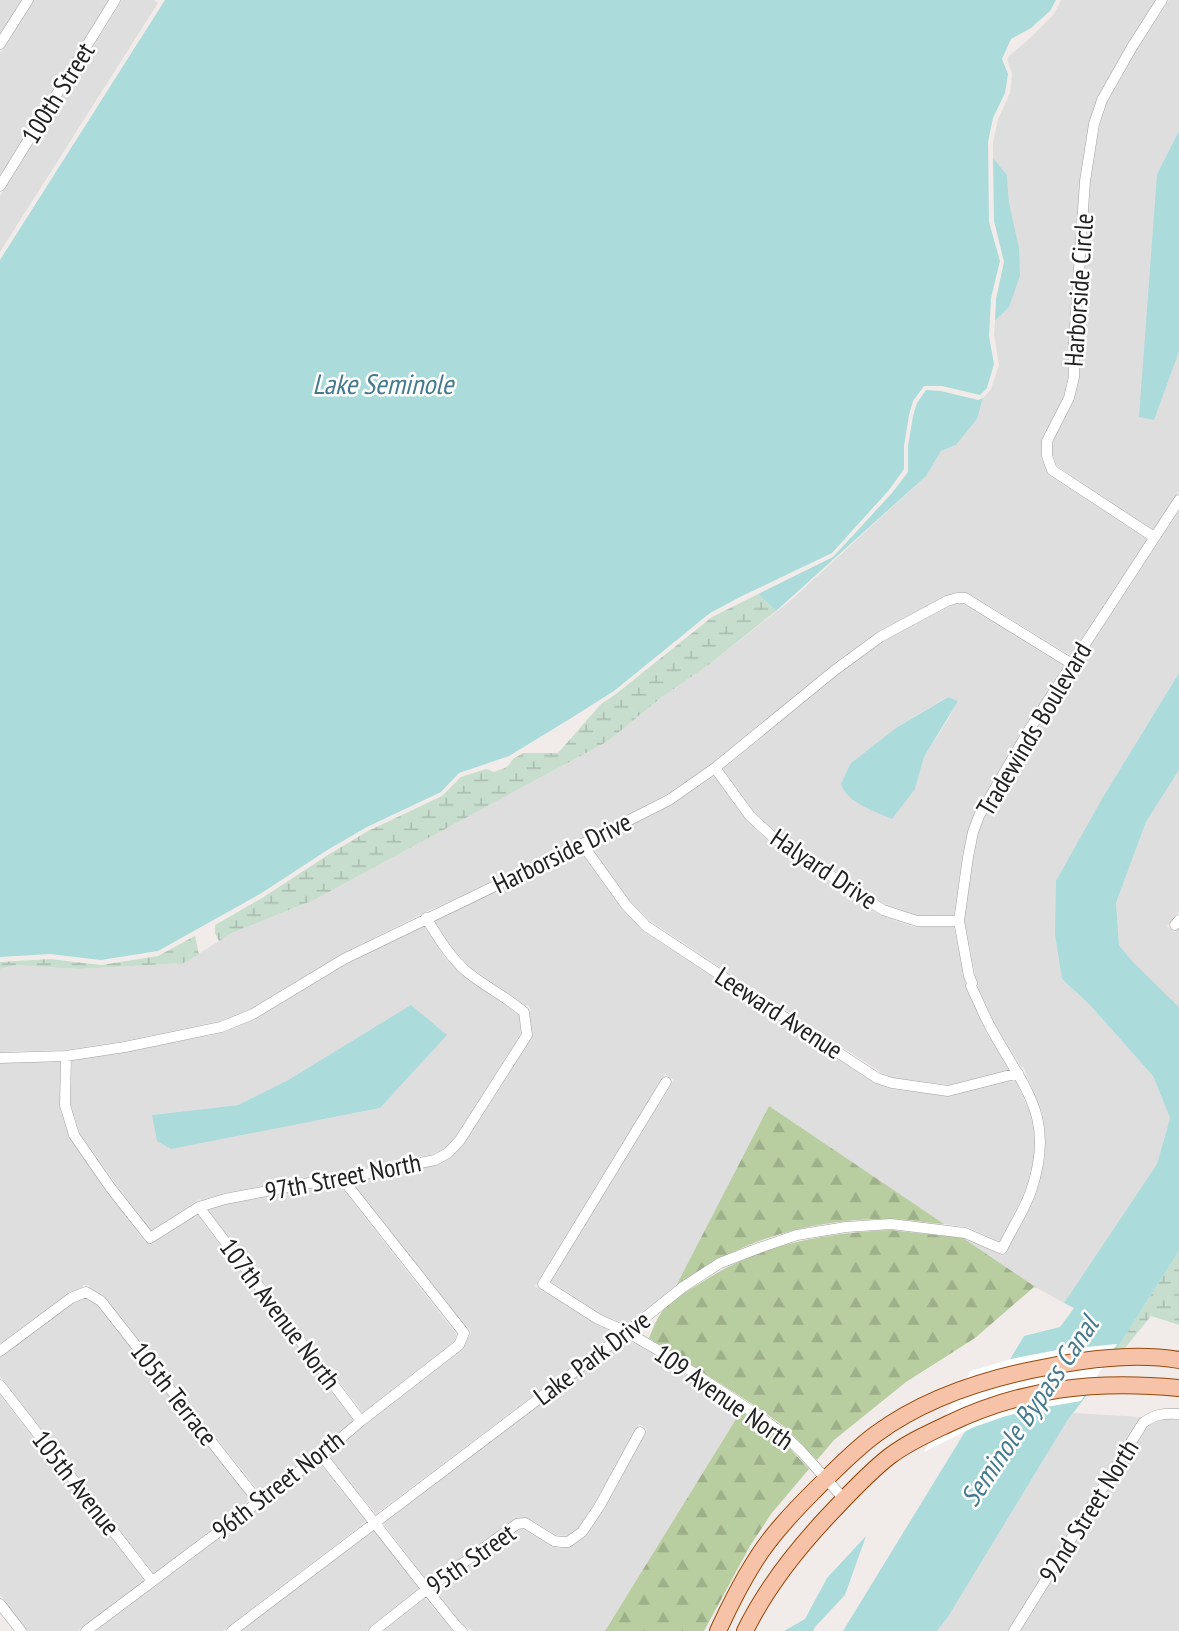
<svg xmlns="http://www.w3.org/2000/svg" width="1179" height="1631" font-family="'PT Sans Narrow',sans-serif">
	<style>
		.residential { fill: #dfdedf; fill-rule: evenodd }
		.forest { fill: url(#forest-firs) }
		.wetland { fill: url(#wetland-marsh) }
		.water { fill: #acdbdb }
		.pier { fill: #fff }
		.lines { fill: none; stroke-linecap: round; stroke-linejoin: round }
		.canal { stroke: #acdbdb; stroke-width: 10 }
		.street-casing { stroke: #9e9e9e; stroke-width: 11 }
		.primary-casing { stroke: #95480a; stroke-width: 18 }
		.street { stroke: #fff; stroke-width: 10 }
		.primary { stroke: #f6c3a8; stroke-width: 16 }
		.labels { text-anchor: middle; stroke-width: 5; stroke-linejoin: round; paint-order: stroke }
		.street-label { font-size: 26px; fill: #212121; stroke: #fff }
		.water-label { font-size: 28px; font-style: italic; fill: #45798d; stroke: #fff }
	</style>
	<defs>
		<pattern id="forest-firs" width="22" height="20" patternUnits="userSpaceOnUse" patternTransform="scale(1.75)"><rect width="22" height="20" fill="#b8cda0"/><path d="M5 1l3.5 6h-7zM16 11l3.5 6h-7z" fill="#9eb08a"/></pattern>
		<pattern id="wetland-marsh" width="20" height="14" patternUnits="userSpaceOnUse" patternTransform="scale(1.75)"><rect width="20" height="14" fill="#c7dece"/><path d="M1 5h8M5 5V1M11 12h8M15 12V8" fill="none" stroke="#abbeb1"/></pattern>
	</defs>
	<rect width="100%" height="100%" fill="#f1ece9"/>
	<!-- residential -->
	<path class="residential" d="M0 0H22L0 34Z
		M34 0H109L0 176V53Z
		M122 0H154L158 3 0 252V196Z
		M1061 0H1156L1128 44 1097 98 1089 123 1080 180 1069 342 1068 377 1064 397 1045 434 1041 448V457L1049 475 1147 539 1071 656 968 593 957 592 946 596 877 632 832 665 713 764 666 795 580 840 467 894 428 911 342 954 251 1009 220 1021 125 1041 66 1050 0 1052V969L16 965 79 969 184 963 230 934 316 899 608 741 662 697 707 666 790 601 926 476 941 451 956 445 977 419 983 398 991 389 999 365 994 335 995 321 1009 307V203L1007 175 993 158V142L998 119 1010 93 1012 74 1007 59 1009 56 1029 39 1054 14Z
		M1169 0H1179V131L1157 174 1154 419 1179 352V491L1153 530 1057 466 1052 454V447L1054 438 1074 400 1079 378 1080 342 1090 180 1100 125 1107 102 1137 49Z
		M1179 510V673L1103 797 1062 979 1089 1004 1153 1076 1170 1118 1157 1164 1064 1303 1037 1288 965 1239 1004 1256 1036 1193 1045 1158V1129L1042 1113 1023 1066 1021 1067 996 1026 977 985 964 920 973 857 978 833 989 807 1033 733Z
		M957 604H963L1064 666 1024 728 974 814 968 831 963 856 954 915 918 916 886 905 779 835 754 812 723 769 838 674 882 642 948 607ZM947 697 957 701 949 718 924 757 915 789 851 763 896 728Z
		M1179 770V911L1167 926 1175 932 1179 928V1007L1132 961 1119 945 1116 903 1146 822Z
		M714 776 746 820 771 844 880 915 914 927H954L967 989 986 1032 1009 1070 949 1085 894 1078 880 1072 650 921 630 901 590 846 670 805Z
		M580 851 622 909 643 931 874 1082 891 1089 947 1096 1015 1079 1032 1117 1035 1131 1034 1157 1026 1191 1000 1242 967 1227 944 1224 770 1107 675 1288 627 1325 601 1314 550 1281 674 1080 665 1074 535 1286 595 1324 616 1334 376 1514 328 1455 364 1425 461 1350 471 1333 470 1329 467 1328 458 1318 352 1182 435 1165 451 1157 465 1142 531 1038 532 1033 529 1013 531 1011 528 1005 525 1006 469 966 454 950 434 921Z
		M424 926 445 958 462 975 519 1015 521 1034 456 1136 445 1149 433 1154 355 1170 344 1171 342 1169 339 1172 225 1193 202 1200 200 1199 151 1231 115 1183 79 1132 70 1103 72 1060 125 1052 222 1033 255 1019 346 964ZM290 1079 380 1108 319 1120 152 1115 238 1105Z
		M61 1061 60 1105 69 1137 106 1190 145 1242 152 1243 197 1214 354 1420 318 1450 260 1493 105 1297 90 1288 89 1285H84L82 1288 68 1294 0 1344V1063Z
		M338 1183 457 1335 454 1342 363 1413 208 1210 226 1204Z
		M85 1298 97 1305 250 1500 154 1574 0 1376V1357L73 1303Z
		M627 1339 665 1361 741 1411 605 1631H473L461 1623 434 1591 519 1529H523L551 1546 560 1548 571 1546 585 1537 604 1509 647 1429 639 1424 594 1504 579 1528 567 1536 556 1535 528 1518H518L428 1583 383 1523Z
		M0 1395 145 1581 77 1631H28L0 1595Z
		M1073 1413 1142 1417 1008 1631H937L948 1617 1067 1421Z
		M1167 1419 1179 1420V1631H1020L1147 1427 1155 1421Z
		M319 1462 367 1521 223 1631H95Z
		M374 1530 419 1589 366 1631H241Z
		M425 1598 453 1631H383Z"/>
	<!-- forest -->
	<path class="forest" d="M769 1106 944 1224C926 1223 908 1219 890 1219 815 1218 734 1240 675 1288Z
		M890 1230 963 1238 1037 1288 1034 1287 975 1338 906 1382 834 1440 817 1460 786 1428 757 1407 649 1338C653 1329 657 1317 664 1309 674 1299 687 1291 699 1284 759 1244 819 1234 890 1230Z
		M741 1411 779 1437 809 1469 771 1514 750 1546 704 1631H605Z"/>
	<!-- wetland -->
	<path class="wetland" d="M758 594 776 611 707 666 662 697 608 741 316 899 230 934 219 941 215 933V925L262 898 331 853 368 831 442 796 461 777 486 769 494 772 505 768 509 765 513 759 523 753H558L601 704 616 694 712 617Z
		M195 936 199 954 184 963 79 969 16 965 0 969V962L50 959 101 965 158 956Z
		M1179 1251V1325L1151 1316 1121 1353H1114Z"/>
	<!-- water -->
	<path class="water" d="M165 0H1056L1050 11 1031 28 1011 39 1002 59 1008 74 1005 93 993 118 988 142 989 222 1000 261 991 298 989 336 994 364 987 388 980 395 942 386H924L913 401 909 415 904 446V469L889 490 832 553 740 597 710 613 614 691 568 720 509 756 459 773 441 792 367 827 329 849 260 894 158 951 101 960 50 954 0 957V260Z
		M1179 131V352L1154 420 1139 417 1157 174Z
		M993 158 1007 175 1009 203 1019 248 1020 276 1009 307 995 321 996 299 1004 262 994 221Z
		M926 390 941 391 978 400 983 398 977 419 956 445 941 451 926 476 776 611 758 594 833 557 892 493 908 472V446L913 416 917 403Z
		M1179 673V770L1146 822 1116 903 1119 945 1132 961 1179 1007V1251L1114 1353 1003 1371 1024 1336 1060 1327 1074 1308 1064 1303 1157 1164 1170 1118 1153 1076 1089 1004 1062 979 1055 934 1056 881 1103 797Z
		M948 697 958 701 924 757 915 789 892 819C875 811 847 803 841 784L851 763 896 728Z
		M411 1005 447 1035 380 1108 171 1149 157 1141 152 1115 238 1105 290 1079Z
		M1090 1391 1067 1421 948 1617 937 1631H843L974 1417Z
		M866 1536 845 1595 815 1627 813 1631H784L805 1619 827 1578Z"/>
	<!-- pier -->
	<path class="pier" d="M1117 1344 1081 1401 1034 1409 1006 1416 974 1427 924 1452 971 1371 1011 1359 1057 1350Z"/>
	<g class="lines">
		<!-- canal -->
		<path class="canal" d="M1041 1394 1061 1363"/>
		<!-- street casing -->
		<g class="street-casing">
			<path id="street" d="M0 44 28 0
				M0 186 115 0
				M1154 537 1052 470 1047 456V441L1069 398 1074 377V342L1085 181 1094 124 1102 100 1132 47 1162 0
				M715 768 750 816 775 839 883 910 917 921H959
				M582 844 626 905 646 926 877 1078 892 1083 948 1091 1018 1073
				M1175 925 1179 920
				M66 1056 65 1105 74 1135 110 1187 150 1238 199 1207 225 1199 341 1177 355 1176 435 1160 448 1153 460 1140 527 1035 524 1012C505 996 484 986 466 971 449 956 438 937 426 918
				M0 1058 66 1056 125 1047 221 1027 253 1014 344 959 582 844 669 800 715 768 835 670 880 637 947 601 957 598H965L1072 664
				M666 1082 543 1284 598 1319 627 1332 668 1356 753 1412 782 1433 801 1451 844 1499
				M199 1207 361 1421
				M0 1351 71 1298 86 1292 101 1301 258 1501
				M0 1385 152 1581
				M321 1455C367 1512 411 1571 458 1628L462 1631
				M0 1604 21 1631
				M86 1631 321 1455 361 1421 459 1345 464 1333 341 1177
				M232 1631 627 1332 683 1287 720 1263 759 1248 797 1235 846 1227 891 1224 965 1233 1002 1249C1011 1230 1024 1211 1031 1191 1056 1117 1025 1090 992 1030 984 1016 978 1000 971 986L972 983 969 976 959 921 968 857 973 832 979 816 1029 730 1179 500
				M374 1631 426 1590 517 1524 525 1523 554 1541 562 1542H568L582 1532 599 1507 640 1432
				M1014 1631 1143 1423C1155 1414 1164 1413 1179 1414"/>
		</g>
		<!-- primary casing -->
		<g class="primary-casing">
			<path id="primary" d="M718 1631C729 1607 741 1583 755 1561 771 1535 792 1513 813 1492 833 1472 853 1451 876 1434 925 1398 987 1378 1047 1367 1087 1359 1139 1353 1179 1360
				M745 1631C766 1588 796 1550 829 1515 847 1496 869 1472 890 1456 907 1443 927 1434 946 1425 1022 1388 1095 1380 1179 1388"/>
		</g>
		<!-- street -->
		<use href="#street" class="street"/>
		<!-- primary -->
		<use href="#primary" class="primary"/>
	</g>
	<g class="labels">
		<!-- street labels -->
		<g class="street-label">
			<text transform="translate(58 93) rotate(-58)" y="9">100th Street</text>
			<text transform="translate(1079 290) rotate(-86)" y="9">Harborside Circle</text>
			<text transform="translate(1034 729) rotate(-59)" y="9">Tradewinds Boulevard</text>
			<text transform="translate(562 853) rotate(-26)" y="9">Harborside Drive</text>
			<text transform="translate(824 869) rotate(34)" y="9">Halyard Drive</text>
			<text transform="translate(779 1013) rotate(33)" y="9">Leeward Avenue</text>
			<text transform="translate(343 1177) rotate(-11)" y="9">97th Street North</text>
			<text transform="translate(280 1314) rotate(53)" y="9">107th Avenue North</text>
			<text transform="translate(592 1358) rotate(-37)" y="9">Lake Park Drive</text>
			<text transform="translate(174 1394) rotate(52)" y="9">105th Terrace</text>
			<text transform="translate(724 1397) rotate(35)" y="9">109 Avenue North</text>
			<text transform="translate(76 1483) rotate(52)" y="9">105th Avenue</text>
			<text transform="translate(278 1485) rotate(-38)" y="9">96th Street North</text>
			<text transform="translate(1089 1511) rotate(-58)" y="9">92nd Street North</text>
			<text transform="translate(471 1559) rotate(-35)" y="9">95th Street</text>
		</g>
		<!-- water labels -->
		<g class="water-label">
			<text x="383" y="394">Lake Seminole</text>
			<text transform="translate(1029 1411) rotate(-56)" y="10">Seminole Bypass Canal</text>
		</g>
	</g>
</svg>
